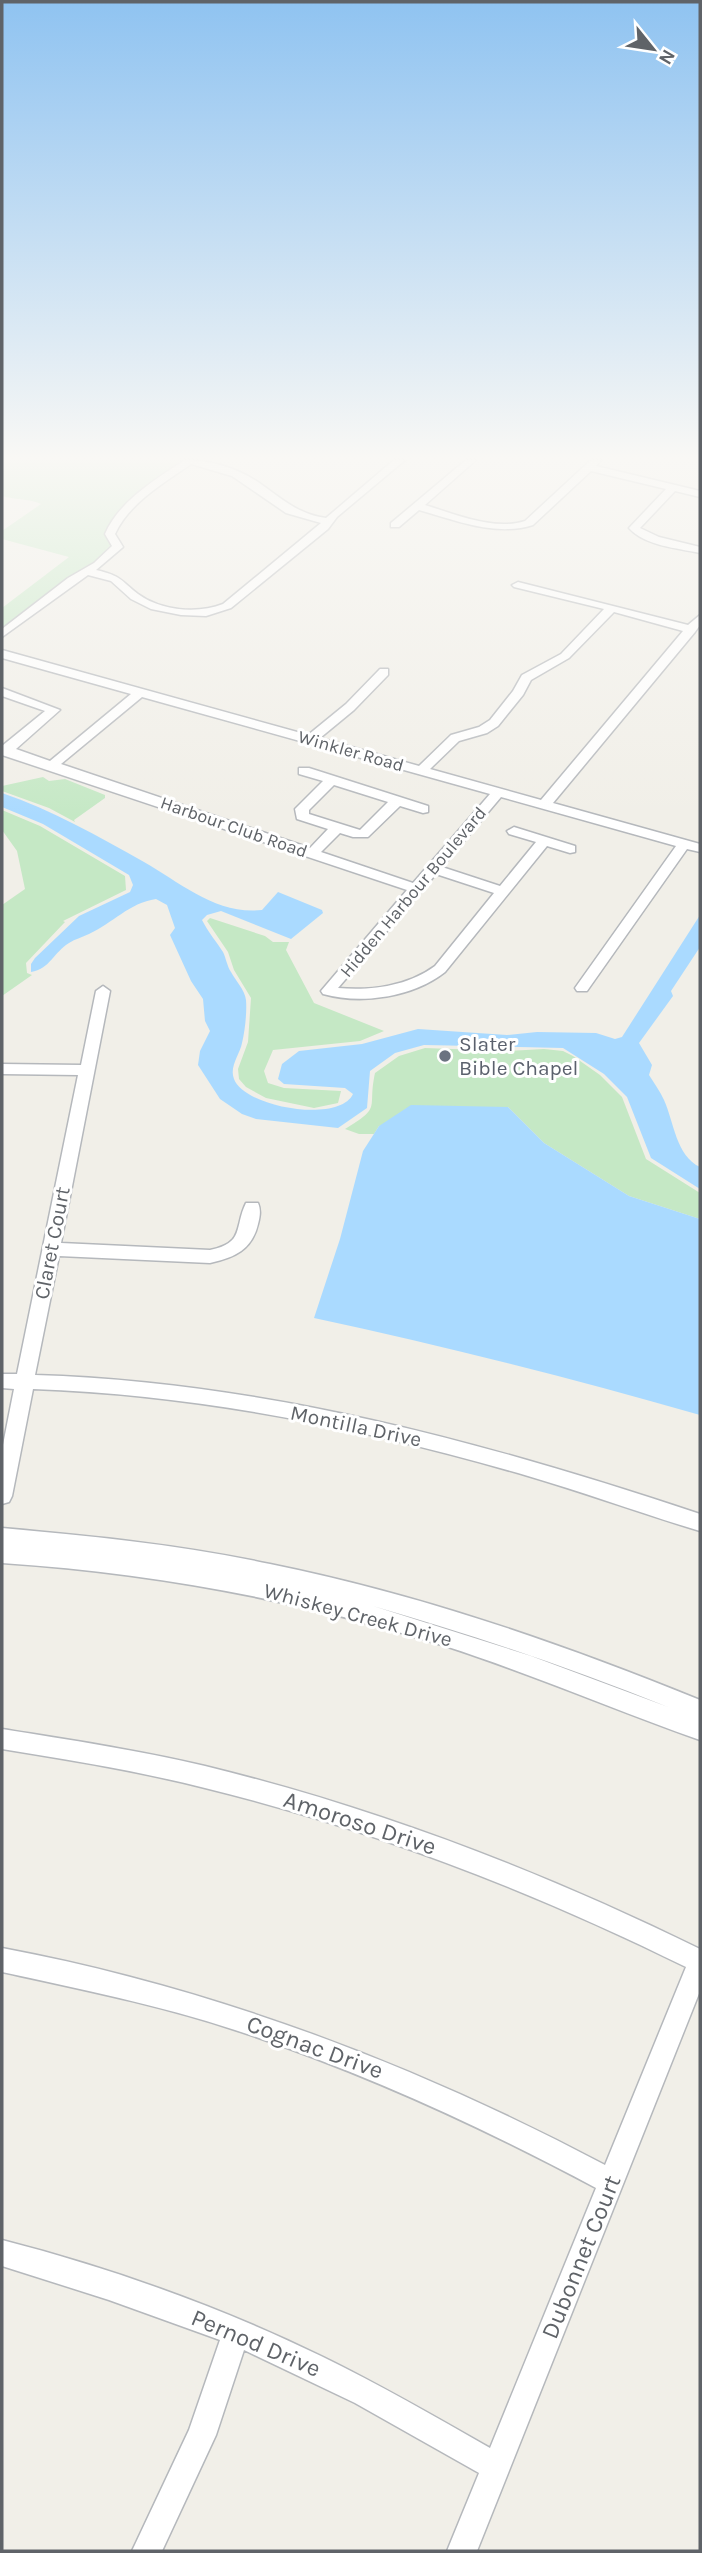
<svg xmlns="http://www.w3.org/2000/svg" width="702" height="2553" font-family="Karla,sans-serif">
	<style>
		.green { fill: #c5e8c5 }
		.water { fill: #aadaff }
		.lines { fill: none; stroke-linecap: round; stroke-linejoin: round }
		.minor-casing { stroke: #b5b8bc; stroke-width: 3 }
		.minor { fill: #fff; fill-rule: evenodd }
		.worship-dot { fill: #6b7280; stroke: #fff; stroke-width: 2.5 }
		.labels { text-anchor: middle; stroke-width: 6; stroke-linejoin: round; paint-order: stroke }
		.far-street-label { font-size: 18px; fill: #5f6368; stroke: #fff }
		.worship-label { font-size: 21px; fill: #5b616d; stroke: #fff; text-anchor: start }
		.street-label { font-size: 21px; fill: #5f6368; stroke: #fff }
		.near-street-label { font-size: 24px; fill: #5f6368; stroke: #fff }
	</style>
	<rect width="100%" height="100%" fill="#f1efe8"/>
	<!-- green -->
	<path class="green" d="M2 460H197C176 474 130 501 117 522 113 530 116 541 117 549L2 637V608L69 557 2 539V531L41 504C27 498 15 500 2 496Z
		M43 777 49 781 65 779 105 795V798L74 820 75 822 49 808 2 791V786Z
		M2 810 40 826 125 876 126 890 63 921 65 922 26 963 27 973 32 975 2 996V905L25 889 17 851 2 830Z
		M210 918 265 936 273 942H289L286 950 314 1003 384 1031 360 1041 273 1050 264 1071 268 1083 284 1088 341 1091 338 1103 314 1108 266 1098 246 1087 239 1079 238 1069 248 1042 251 998 234 970 228 952 207 921Z
		M425 1048 506 1051 544 1049 563 1051 573 1056 600 1075 622 1097 646 1159 700 1193V1219L629 1196 544 1143 508 1107 379 1126 374 1134H359L345 1129C383 1106 367 1110 375 1073L399 1056Z"/>
	<!-- water -->
	<path class="water" d="M2 793C52 810 98 836 144 862 181 883 216 915 262 910L278 892 322 910 323 913 291 939 221 911 207 915 202 920C208 932 216 941 223 952 226 958 227 966 231 972 235 980 245 990 246 1000 247 1012 245 1031 242 1043 240 1054 229 1067 234 1079 244 1107 339 1124 353 1094L345 1088 284 1084 278 1079 282 1064 299 1051 362 1044 418 1029 507 1035 537 1032 596 1033 615 1039 622 1037 700 915V947L671 991 673 996 639 1043 652 1065 649 1075C654 1083 660 1091 664 1100 674 1122 676 1156 700 1167V1189L651 1158 627 1097 604 1074 563 1048 424 1045 395 1053 370 1071 367 1108 338 1128 256 1119 242 1114 220 1099 198 1065 200 1051 210 1031 205 1021 203 999 191 981 170 935 175 928 167 905 156 899C129 903 113 923 89 934 83 937 75 939 69 943 54 952 50 969 31 972V964L35 958 79 916 130 892 133 885 129 875 43 824 2 807Z
		M411 1105 508 1107 544 1143 629 1196 700 1219V1415C572 1378 444 1346 314 1318L340 1239 363 1151 379 1126Z"/>
	<g class="lines">
		<!-- minor casing -->
		<g class="minor-casing">
			<path id="minor" d="M185 460C210 460 237 468 258 482 281 498 297 514 326 518L394 460H405L337 517 328 529 231 608 206 616 181 615 151 609 131 599 111 581 88 575 2 637V629L68 578 94 563 112 546 105 534C119 501 156 479 185 460ZM191 464 232 476 286 513 321 523 223 604C198 614 161 611 138 594 120 580 122 576 96 570L123 547 115 534C129 503 164 483 191 464Z
				M466 460H476L425 505C455 514 494 531 525 521L591 460H601L596 466 700 491V497L675 491 640 528 659 537 700 547V553C677 548 645 546 629 528L666 489 591 471 533 525C495 537 455 520 419 510L399 527H391V523Z
				M518 582 688 625 700 615V625L695 632 553 803 700 844V852L687 849 587 991H577L575 988 676 846 501 797 442 867 500 886 536 842 509 834 507 831 514 827 575 846V852L570 853 547 846 445 972C413 997 362 1005 323 994L321 991 407 890 2 755V746L45 711 2 696V688L60 710 16 749 50 761 131 694 2 658V650L308 735 346 704 380 669H388V675L354 710 320 738 419 766 451 735 479 727 490 720 513 691 522 675 561 654 604 609 514 587 512 585ZM614 612 683 631 541 800 430 769 459 741 487 733 498 726 523 695 531 680 569 658ZM142 697 490 794 413 883 321 852 340 833 353 837H368L400 806 423 813 428 812V806L309 768H299V774L323 781 295 809 297 819 328 829 310 848 61 764ZM334 785 388 802 360 830 309 814V810ZM436 874 494 893 435 966C408 986 371 991 338 988Z
				M103 986 110 991 61 1243 210 1250C245 1243 234 1227 246 1203H258C261 1210 260 1216 258 1224 252 1250 234 1258 210 1263L59 1256 35 1375C264 1382 484 1442 700 1514V1531C643 1514 586 1493 528 1476 366 1429 202 1395 33 1389L12 1496 9 1502 2 1504V1450L14 1389 2 1388V1374H17L78 1075 2 1074V1064L81 1065 96 991Z
				M2 1528C92 1536 182 1545 270 1564 418 1594 560 1643 700 1700V1740C615 1710 532 1674 445 1646 299 1600 155 1573 2 1563ZM373 1606C474 1635 571 1668 668 1707L531 1656Z
				M2 1729C70 1740 138 1750 205 1766 377 1808 541 1871 700 1949V1991L477 2551H447L479 2473 355 2403 244 2350 216 2435 162 2551H132L189 2430 220 2340 109 2300 2 2266V2240C111 2268 220 2307 321 2356 379 2384 434 2416 490 2448L596 2188C480 2126 360 2071 235 2030 159 2005 80 1989 2 1972V1948C214 1988 414 2064 605 2165L686 1967C532 1891 372 1829 205 1788 138 1771 70 1760 2 1749Z"/>
		</g>
		<!-- minor -->
		<use href="#minor" class="minor"/>
	</g>
	<!-- sky -->
	<linearGradient id="sky" x2="0" y2="1"><stop stop-color="#8fc3f1"/><stop offset="0.56" stop-color="#f9f8f5"/><stop offset="1" stop-color="#f9f8f5" stop-opacity="0"/></linearGradient>
	<rect width="702" height="817" fill="url(#sky)"/>
	<!-- markers -->
	<circle class="worship-dot" cx="445" cy="1056" r="7"/>
	<g class="labels">
		<!-- far-street labels -->
		<g class="far-street-label">
			<text transform="translate(351 751) rotate(16)" y="6">Winkler Road</text>
			<text transform="translate(234 827) rotate(19)" y="6">Harbour Club Road</text>
			<text transform="translate(413 892) rotate(-50)" y="6">Hidden Harbour Boulevard</text>
		</g>
		<!-- worship labels -->
		<g class="worship-label">
			<text x="459" y="1051">Slater<tspan x="459" dy="24">Bible Chapel</tspan></text>
		</g>
		<!-- street labels -->
		<g class="street-label">
			<text transform="translate(52 1243) rotate(-79)" y="7">Claret Court</text>
			<text transform="translate(356 1426) rotate(12)" y="7">Montilla Drive</text>
			<text transform="translate(358 1615) rotate(15)" y="7">Whiskey Creek Drive</text>
		</g>
		<!-- near-street labels -->
		<g class="near-street-label">
			<text transform="translate(360 1823) rotate(18)" y="8">Amoroso Drive</text>
			<text transform="translate(315 2047) rotate(20)" y="8">Cognac Drive</text>
			<text transform="translate(581 2257) rotate(-68)" y="8">Dubonnet Court</text>
			<text transform="translate(256 2343) rotate(23)" y="8">Pernod Drive</text>
		</g>
	</g>
	<!-- border -->
	<rect width="702" height="2553" fill="none" stroke="#5f6368" stroke-width="7"/>
	<!-- north arrow -->
	<g transform="translate(653 49) rotate(120)" stroke="#ffffff" stroke-width="5" paint-order="stroke">
	<path d="M0-5L12 26L0 18L-12 26Z" fill="#5f6368"/>
	<text y="-10" font-size="19" font-weight="bold" text-anchor="middle" fill="#5f6368">N</text>
	</g>
</svg>
